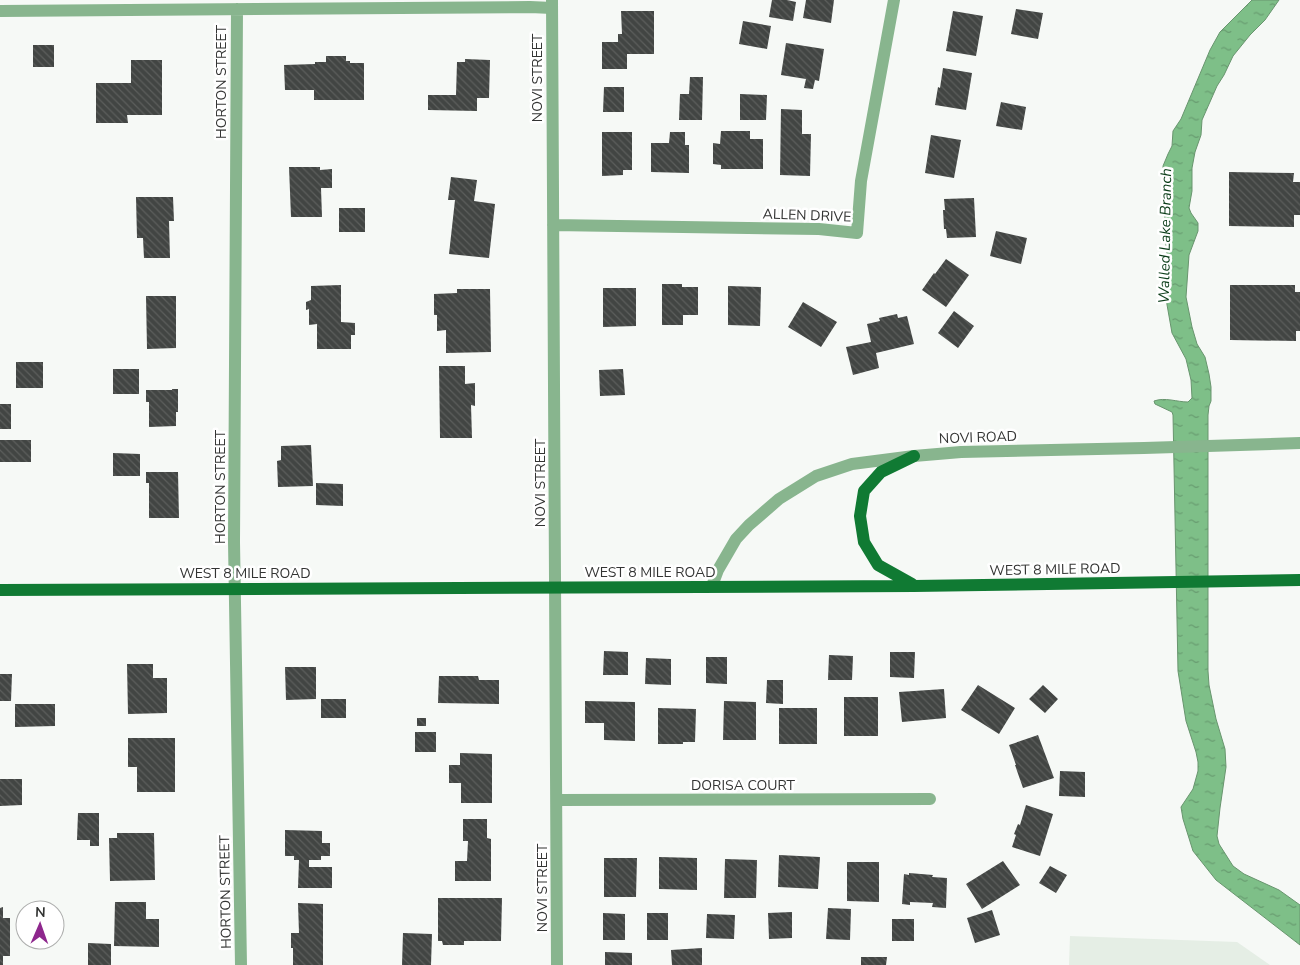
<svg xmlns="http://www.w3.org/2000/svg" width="1300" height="965" font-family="'Nunito Sans',sans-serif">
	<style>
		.built { fill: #e5eee5 }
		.water { fill: url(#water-ripples); stroke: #68956e }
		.building { fill: url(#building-back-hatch) }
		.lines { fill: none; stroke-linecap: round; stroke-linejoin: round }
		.minor { stroke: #88b58e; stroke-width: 12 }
		.major { stroke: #107a33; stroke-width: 12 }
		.labels { text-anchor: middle; stroke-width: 5; stroke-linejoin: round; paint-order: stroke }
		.street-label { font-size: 14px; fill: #333433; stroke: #fff }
		.water-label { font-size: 15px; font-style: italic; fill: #0b3d19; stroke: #fff }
	</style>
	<defs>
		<pattern id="water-ripples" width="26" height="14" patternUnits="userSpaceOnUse" patternTransform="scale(1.25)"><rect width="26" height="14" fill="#7ebf88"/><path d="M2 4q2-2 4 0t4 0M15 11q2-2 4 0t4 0" fill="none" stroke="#689c70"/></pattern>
		<pattern id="building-back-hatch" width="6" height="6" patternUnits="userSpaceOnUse" patternTransform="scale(1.25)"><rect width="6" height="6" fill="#424543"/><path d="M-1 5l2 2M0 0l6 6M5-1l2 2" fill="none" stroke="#5c5e5c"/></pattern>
	</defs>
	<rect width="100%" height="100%" fill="#f6f9f6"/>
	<!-- built -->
	<path class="built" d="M1070 936 1237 942 1270 965H1069Z"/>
	<!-- water -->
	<path class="water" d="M1252 0H1279L1265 20 1250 35 1233 56 1224 75 1217 86 1202 120 1201 135 1195 152 1192 168V191L1189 208 1191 213 1198 223V231L1189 255 1186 297 1192 327 1197 344 1205 357 1209 374 1211 387V401L1209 406 1208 415V671L1209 685 1216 719 1225 749 1226 767 1220 808 1217 836 1219 844 1233 866 1244 874 1279 890 1300 905V945L1216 880 1193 851 1183 819 1181 807 1193 789 1198 771V762L1196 752 1186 721 1178 671 1173 415 1172 412 1155 404 1154 401C1165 397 1177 402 1188 402L1192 398 1191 380 1186 359 1172 333 1166 299 1168 262 1165 236V222L1163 166 1168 154 1172 146 1173 131 1181 119 1210 50 1220 32Z"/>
	<!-- building -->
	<path class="building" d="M772 0H787L796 2 793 21 769 17Z
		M806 0H834L831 23 803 18Z
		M1016 9 1043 13 1038 39 1011 34Z
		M621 11H654V54H627V69H602V42H618V34H622Z
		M953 11 983 16 976 56 946 51Z
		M743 21 771 26 767 49 739 44Z
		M786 43 824 49 819 81 815 80 813 89 804 88 806 79 781 75Z
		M33 45H54V67H33Z
		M326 56H346V61H350V63H364V100H314V90H285L284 65 315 64V62H326Z
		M465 59 490 60 489 98H477V111L428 110V95H456L457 62H465Z
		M131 60H162V115H127L128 123H96V83H131Z
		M943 68 972 73 966 110 935 105 938 87 940 88Z
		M690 77H703L702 120H679L680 94H689Z
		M604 87H624V112H603Z
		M740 94 767 95 766 120H740Z
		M1001 102 1026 107 1022 130 996 126Z
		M781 109 802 110V134H811L810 176 780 175Z
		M721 131H750V139H763V169H721V165L713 164V143L720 144Z
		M602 132H632V170H623V175L602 176Z
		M670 132H685V145H689V173L651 172V143H669Z
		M931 135 961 140 954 178 925 173Z
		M289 167H320V170L332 169V188H321L322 217H291Z
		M1229 172 1294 173 1293 182H1300V215H1294V227L1229 226Z
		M451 177 477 180 474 201 495 204 489 258 449 254 455 200H448Z
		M136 197H173L174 221H169L170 258H144L143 238H137Z
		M974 198 976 237 947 238 946 229H944L943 210H945L944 199Z
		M339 208H365V232H339Z
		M996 231 1027 238 1021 264 990 256Z
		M946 259 969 275 946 307 922 290 934 273 935 274Z
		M662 284H682V287H698V315H683V325H662Z
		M341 285V322L355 323V335H351V349H317V324L309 325V309L306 310V302L311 300V286Z
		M1230 285H1295V292H1300V331H1296V341L1230 340Z
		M728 286 761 287 760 326 728 325Z
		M603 288H636V326L603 327Z
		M457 289H490L491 352 446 353V330L437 331V315H434V294L457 293Z
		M146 296H176V348L147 349Z
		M803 302 837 322 821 347 788 327Z
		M954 311 974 326 958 348 938 333Z
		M897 314 898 318 907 316 914 344 876 353 879 368 853 375 846 347 871 342 867 324 880 321 879 318Z
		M16 362H43V388H16Z
		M439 366H465V384L475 383V406L471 405 472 438H440Z
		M113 369H139V394H113Z
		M623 369 625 395 600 396 599 370Z
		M172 389H178V412H176V426L149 427V402H146V390H172Z
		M0 404H11V429H0Z
		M0 440H31V462H0Z
		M311 445 313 486 278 487 277 461 281 460V446Z
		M113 453 140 454V476H113Z
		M146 472H178L179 518H149V483H146Z
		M316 483 343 484V506L316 505Z
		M604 651 628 652V675H603Z
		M890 652H915L914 678 890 677Z
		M829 655 853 656 852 680H828Z
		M706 657H727V684L706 683Z
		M646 658 671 659V685L645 684Z
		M127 664H153V678H167V713L128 714Z
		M285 667H316V699L286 700Z
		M0 674H12L11 701H0Z
		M439 676H478L479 680H499V704L438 703Z
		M767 680H783V704L766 703Z
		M978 685 1015 708 999 734 961 710Z
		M1043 685 1058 699 1045 713 1029 699Z
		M944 689 946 718 902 722 899 692Z
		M844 697H878V736H844Z
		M321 699H346V718H321Z
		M585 701 635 702V741L604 740V723H585Z
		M724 701 756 702V740H723Z
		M15 704H55V726L15 727Z
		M658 708 696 709 695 742H683V744H658Z
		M779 708H817V744H779Z
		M417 718H426V726H417Z
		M415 732H436V752H415Z
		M1038 735 1054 778 1023 788 1015 765H1016L1009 745Z
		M128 738H175V792H137V767H128Z
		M460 753 492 754V803H461V783H449V765H460Z
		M1060 771 1085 772V797L1059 796Z
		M0 779H22V805L0 806Z
		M1026 805 1053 814 1040 856 1012 847 1016 835 1014 834 1018 824 1020 825Z
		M78 813H99V846H90V840H77Z
		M463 819H487V838L491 839V881H455V861H467L468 841H463Z
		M285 830 322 831V843H330V856H321V860H309V867H332V888H298L299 860H294V856H285Z
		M117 833H154L155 880 110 881 109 838H117Z
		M779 855 820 857 818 889 778 887Z
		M659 857 697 858V890L659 889Z
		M604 858H637L636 897H604Z
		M725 859 757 860 756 898H724Z
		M1003 861 1020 885 982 909 966 884Z
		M847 862H879V902L847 901Z
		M1050 866 1067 875 1056 893 1039 883Z
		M909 873 933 875 932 877 947 878 946 908 932 907 933 903 910 902V905L902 904 904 874 909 875Z
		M438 898H502L501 941H464V945H443L442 941H438Z
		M115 902H146V919H159V947L114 946Z
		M298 903 323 904V965H293V948H291V933H299Z
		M3 907V918H10V956H3V965H0V908Z
		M828 908 851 909 850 940 826 939Z
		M992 910 1000 935 975 943 967 918Z
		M792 912V938L769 939 768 913Z
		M603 913 625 914V940H603Z
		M647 913H668V940H647Z
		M707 914 735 915 734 939 706 938Z
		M892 919H914V941H892Z
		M403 933 432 934 431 965H402Z
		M88 943 111 944V965H88Z
		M702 948V965H672L671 950Z
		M605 952 632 953V965H605Z
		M861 957H887L886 965H861Z"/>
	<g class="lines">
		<!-- minor -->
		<path class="minor" d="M552 0 557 965
			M237 9 234 542 241 965
			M0 11 530 7 552 8
			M553 225 819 229 857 233 861 181 894 0
			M712 586 718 570 736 539 749 525 779 499 816 476 852 464 914 456 961 452 1144 448 1300 443
			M557 800 930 799"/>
		<!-- major -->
		<path class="major" d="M912 584 878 565 864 542 860 516 864 491 881 472 914 456
			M0 590 914 586 1300 580"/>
	</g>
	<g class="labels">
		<!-- street labels -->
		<g class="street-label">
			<text transform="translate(537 78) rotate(-90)" y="5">NOVI STREET</text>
			<text transform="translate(221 82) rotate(-90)" y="5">HORTON STREET</text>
			<text transform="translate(807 215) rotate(2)" y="5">ALLEN DRIVE</text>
			<text transform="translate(978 437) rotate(-2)" y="5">NOVI ROAD</text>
			<text transform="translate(540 483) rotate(-90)" y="5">NOVI STREET</text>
			<text transform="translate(220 487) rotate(-90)" y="5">HORTON STREET</text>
			<text transform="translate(1055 569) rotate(-1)" y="5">WEST 8 MILE ROAD</text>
			<text x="650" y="577">WEST 8 MILE ROAD</text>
			<text x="245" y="578">WEST 8 MILE ROAD</text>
			<text x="743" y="790">DORISA COURT</text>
			<text transform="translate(542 888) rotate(-90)" y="5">NOVI STREET</text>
			<text transform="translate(225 892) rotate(-91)" y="5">HORTON STREET</text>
		</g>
		<!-- water labels -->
		<g class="water-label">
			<text transform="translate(1165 236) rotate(-89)" y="5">Walled Lake Branch</text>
		</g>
	</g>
	<!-- north arrow -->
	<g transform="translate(40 925) rotate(2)"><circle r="24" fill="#ffffff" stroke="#adaead"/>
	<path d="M0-4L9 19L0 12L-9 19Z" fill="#8e278d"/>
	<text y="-8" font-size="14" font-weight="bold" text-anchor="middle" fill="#333433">N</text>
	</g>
</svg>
